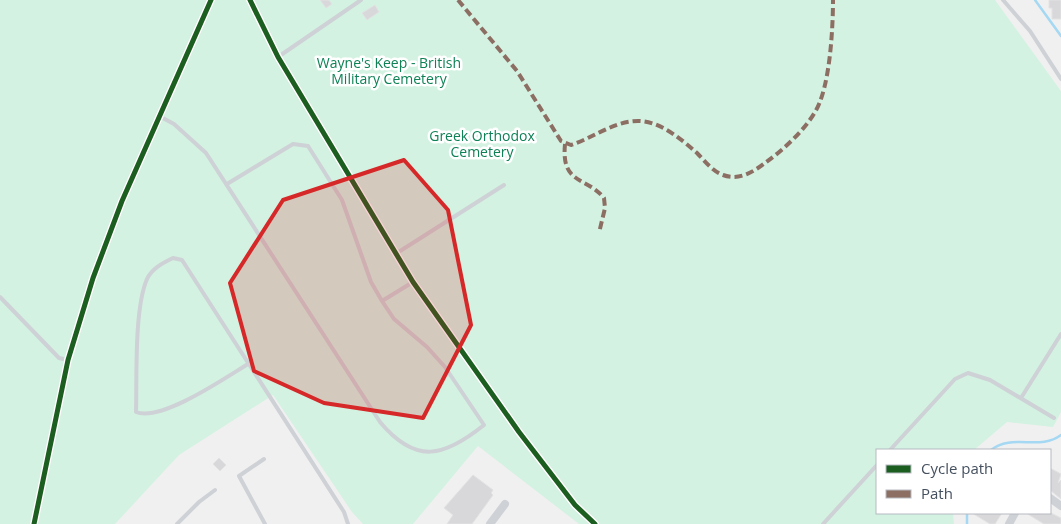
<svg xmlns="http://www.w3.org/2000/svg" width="1061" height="524" font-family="'Open Sans',sans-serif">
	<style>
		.green { fill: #d3f2e2 }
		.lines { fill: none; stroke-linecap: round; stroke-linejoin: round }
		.stream { stroke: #a4d8f3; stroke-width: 2.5 }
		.building { fill: #d8d8db; stroke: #e2e2e3 }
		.service { stroke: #ced1d5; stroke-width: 4 }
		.minor { stroke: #ced1d5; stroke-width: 8 }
		.quiet { stroke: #8d6e63; stroke-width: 4; stroke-dasharray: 8 4; stroke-linecap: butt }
		.cycleway-casing { stroke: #fff; stroke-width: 8 }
		.cycleway { stroke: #1b5e20; stroke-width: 5 }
		.marked { fill: #d62828; fill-opacity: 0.2; stroke: #d62828; stroke-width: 4; stroke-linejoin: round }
		.labels { text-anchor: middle; stroke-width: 5; stroke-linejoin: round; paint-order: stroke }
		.park-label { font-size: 14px; fill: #0e8256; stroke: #fff }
	</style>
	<rect width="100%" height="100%" fill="#f1f0f0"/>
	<!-- green -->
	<path class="green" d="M0 0H995L1061 91V412L1053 427 1007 422 974 450H877V513H953L954 524H579L478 446 413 524H363L352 512 273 395 179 455 115 524H0Z"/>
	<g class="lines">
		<!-- stream -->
		<path class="stream" d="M1035 0 1061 36
			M991 450C1012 433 1040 451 1061 435
			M967 524V513"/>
	</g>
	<!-- building -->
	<path class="building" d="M320 0H329L332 4 326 8Z
		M1049 0H1061V19H1052V8H1049Z
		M375 5 379 12 367 20 362 13Z
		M219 458 226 465 220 471 213 464Z
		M1050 468 1061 474 1058 483 1061 480V499L1050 490Z
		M473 475 493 490 491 493 493 495 472 524H447L453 515 444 508Z
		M972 513H1002L995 524H990Z
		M1026 513H1051L1061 518V524H1044Z"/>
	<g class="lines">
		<!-- service -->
		<path class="service" d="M1003 0 1030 31 1061 79
			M278 57 361 0
			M159 116 174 124 206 153 380 422C416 465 444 457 484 425L445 367 427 347 394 319 382 301 371 282 342 200 308 146 293 144 227 184
			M397 253 504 185
			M0 297 59 358 68 360
			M382 301 413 282
			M248 364C225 378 161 422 136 412 137 378 134 309 147 279 152 268 163 263 173 258L182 260 344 512 348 524
			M1021 398 1061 334
			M890 450 955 379 968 373 990 380 1054 418
			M264 459 239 476 265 524
			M177 524 199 502 215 490
			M823 524 877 465"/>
		<!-- minor -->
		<path class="minor" d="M250 0 278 57 413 282 519 432 575 505 595 524
			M1050 498 1061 506
			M34 524 68 360 93 278 122 201 211 0
			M490 524 505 504
			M1009 524 1015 513"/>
		<!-- quiet -->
		<path class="quiet" d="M458 0 517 71 561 141 571 145C593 138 614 121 638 121 660 121 681 139 697 153 705 161 712 171 723 175 739 181 753 172 765 163 783 150 804 131 815 112 830 88 833 28 833 0
			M565 144C561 185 586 176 604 198L605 208 599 233"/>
		<!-- cycleway casing -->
		<g class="cycleway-casing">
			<path id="cycleway" d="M250 0 278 57 413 282 519 432 575 505 595 524
				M34 524 68 360 93 278 122 201 211 0"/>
		</g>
		<!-- cycleway -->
		<use href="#cycleway" class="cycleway"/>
	</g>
	<!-- marked area -->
	<path class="marked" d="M404 160 448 210 471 325 423 418 324 403 254 371 230 283 283 200Z"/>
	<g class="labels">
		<!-- park labels -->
		<g class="park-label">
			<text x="389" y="68">Wayne's Keep - British<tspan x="389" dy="16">Military Cemetery</tspan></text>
			<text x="482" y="141">Greek Orthodox<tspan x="482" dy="16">Cemetery</tspan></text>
		</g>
	</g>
	<!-- legend -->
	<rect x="876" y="449" width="175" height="65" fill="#ffffff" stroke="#b5b9bf"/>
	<rect x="886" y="465" width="25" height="8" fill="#1b5e20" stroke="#b5b9bf"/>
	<text x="921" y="474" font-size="15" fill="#45505f">Cycle path</text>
	<rect x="886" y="490" width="25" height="8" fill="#8d6e63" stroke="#b5b9bf"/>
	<text x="921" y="499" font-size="15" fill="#45505f">Path</text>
</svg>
